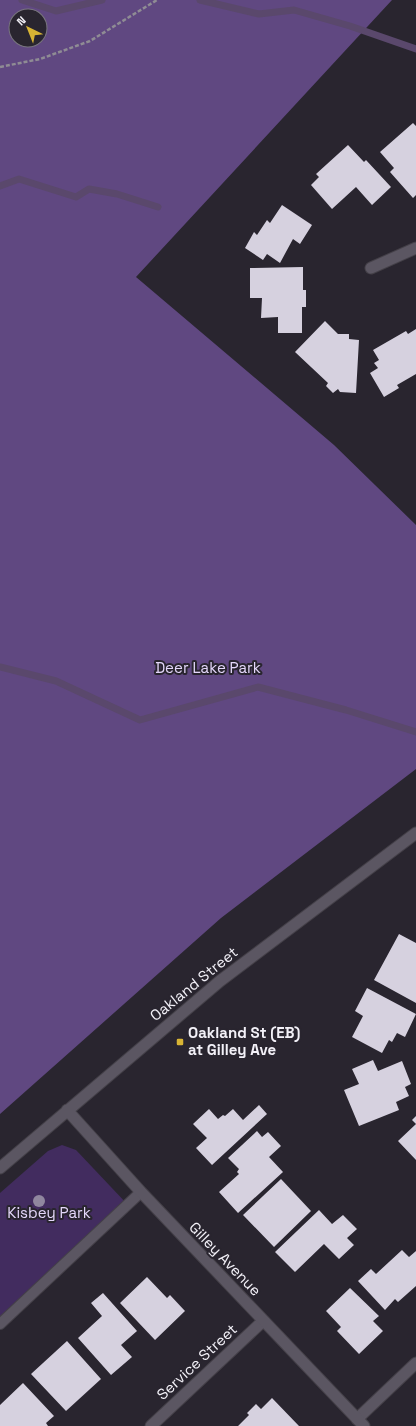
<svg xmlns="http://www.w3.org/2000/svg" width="416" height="1426" font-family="'Space Grotesk',sans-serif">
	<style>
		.green { fill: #422c5f }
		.forest { fill: #604881; fill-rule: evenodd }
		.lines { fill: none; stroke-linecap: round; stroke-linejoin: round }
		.stream { stroke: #5a486c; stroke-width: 7 }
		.building { fill: #d6d1df }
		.service-casing { stroke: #444048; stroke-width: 12 }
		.minor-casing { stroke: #444048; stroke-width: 13 }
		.tertiary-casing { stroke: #444048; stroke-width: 13 }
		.path { stroke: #8f8c94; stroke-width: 2.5; stroke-dasharray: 4 2; stroke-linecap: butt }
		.service { stroke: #5b5662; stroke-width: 10 }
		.minor { stroke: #5b5662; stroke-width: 11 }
		.tertiary { stroke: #5b5662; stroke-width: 11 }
		.tree { fill: #90879f }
		.poi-dot { fill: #d8b434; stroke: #29252f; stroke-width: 1.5 }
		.labels { text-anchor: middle; stroke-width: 4; stroke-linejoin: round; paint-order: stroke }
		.park-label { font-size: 15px; fill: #e4d7fa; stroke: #29252f }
		.street-label { font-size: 15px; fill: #f3f1f8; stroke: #29252f }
		.poi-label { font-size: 15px; font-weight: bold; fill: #f3f1f8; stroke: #29252f; text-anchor: start }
	</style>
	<rect width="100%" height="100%" fill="#29252f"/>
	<!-- green -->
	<path class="green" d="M62 1145 76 1150 128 1205 0 1324V1193L48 1151Z"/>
	<!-- forest -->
	<path class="forest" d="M0 0H392L136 277 334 445 416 525V769L221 918 0 1114ZM16 16H40V40H16Z"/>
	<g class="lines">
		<!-- stream -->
		<path class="stream" d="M22 0 56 11 102 0
			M200 0 259 14 294 10 350 26 416 49
			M0 186 19 179 76 197 89 189 117 194 158 207
			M0 667 56 681 140 720 258 687 346 710 416 732"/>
	</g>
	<!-- building -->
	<path class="building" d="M413 123 416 126V195L413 198 390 172 394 168 380 152Z
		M348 145 364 162 366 160 391 187 372 205 356 187 332 209 311 185 319 177 316 174Z
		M282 205 312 225 300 244 293 239 280 263 267 254 263 260 245 248 254 232 257 235 267 220 270 223Z
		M303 267V290H306V307H302V333H278V317L261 318 262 298H250V268Z
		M325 321 338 334H349V339L359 340 356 393 340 392 338 389 333 393 326 386 328 383 295 352Z
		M416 329V374L397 385 399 388 384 397 370 373 378 368 374 363 379 360 373 350 406 331 408 334Z
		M399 934 416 943V1003L374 980Z
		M367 988 416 1014 405 1037 397 1033 392 1042 389 1040 382 1053 352 1037 363 1016 355 1011Z
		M373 1060 378 1071 402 1061 411 1084 405 1087 409 1096 396 1102 399 1110 359 1126 344 1090 359 1084 352 1069Z
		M259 1105 267 1114 212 1165 196 1148 207 1138 193 1124 209 1109 218 1119 223 1115 225 1116 233 1109 243 1120Z
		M416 1116V1160L398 1141 416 1124 412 1120Z
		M257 1131 262 1137 268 1132 281 1146 269 1157 283 1172 238 1213 219 1192 239 1174 237 1172 239 1169 228 1158Z
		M281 1179 311 1211 274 1247 243 1215Z
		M319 1210 332 1224 343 1215 357 1229 347 1238 354 1245 339 1259 324 1244 295 1272 275 1252Z
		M402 1250 409 1257 416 1251V1286L398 1302 395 1299 385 1310 358 1281 371 1269 376 1274Z
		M147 1277 167 1298 170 1295 185 1311 155 1340 120 1303Z
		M350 1288 379 1316 373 1321 383 1331 359 1354 337 1331 341 1327 326 1311Z
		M103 1293 137 1331 121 1345 132 1357 111 1375 78 1338 102 1316 91 1303Z
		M67 1341 101 1379 66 1411 31 1374Z
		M23 1383 54 1416 46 1423 48 1426H0V1405Z
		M272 1398 299 1426H238L249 1415 247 1413 256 1404 261 1409Z"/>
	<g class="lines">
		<!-- service casing -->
		<g class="service-casing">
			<path id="service" d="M0 1324 141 1192"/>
		</g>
		<!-- minor casing -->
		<g class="minor-casing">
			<path id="minor" d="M371 268 416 248
				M357 1419 416 1363
				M151 1426 263 1321"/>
		</g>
		<!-- tertiary casing -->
		<g class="tertiary-casing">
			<path id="tertiary" d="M67 1110 141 1192 364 1426
				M0 1168 220 981 416 833"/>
		</g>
		<!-- path -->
		<path class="path" d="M0 67 40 59 90 41 157 0"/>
		<!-- service -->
		<use href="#service" class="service"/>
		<!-- minor -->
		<use href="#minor" class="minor"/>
		<!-- tertiary -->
		<use href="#tertiary" class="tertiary"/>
	</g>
	<!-- trees -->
	<circle class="tree" cx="39" cy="1201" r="6"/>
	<!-- markers -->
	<rect class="poi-dot" x="176" y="1038" width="8" height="8" rx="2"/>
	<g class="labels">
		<!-- park labels -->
		<g class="park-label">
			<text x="208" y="673">Deer Lake Park</text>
			<text x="49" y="1218">Kisbey Park</text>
		</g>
		<!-- street labels -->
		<g class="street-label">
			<text transform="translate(194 984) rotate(-39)" y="5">Oakland Street</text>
			<text transform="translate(225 1259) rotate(46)" y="5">Gilley Avenue</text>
			<text transform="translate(197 1362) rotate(-43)" y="5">Service Street</text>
		</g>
		<!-- poi labels -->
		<g class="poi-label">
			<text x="188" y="1038">Oakland St (EB)<tspan x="188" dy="17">at Gilley Ave</tspan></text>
		</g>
	</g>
	<!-- north arrow -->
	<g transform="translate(28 28) rotate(317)"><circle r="19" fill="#29252f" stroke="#7a777f"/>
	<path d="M0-3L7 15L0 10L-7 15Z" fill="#d8b434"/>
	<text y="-6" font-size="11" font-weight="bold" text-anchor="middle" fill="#f3f1f8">N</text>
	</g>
</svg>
